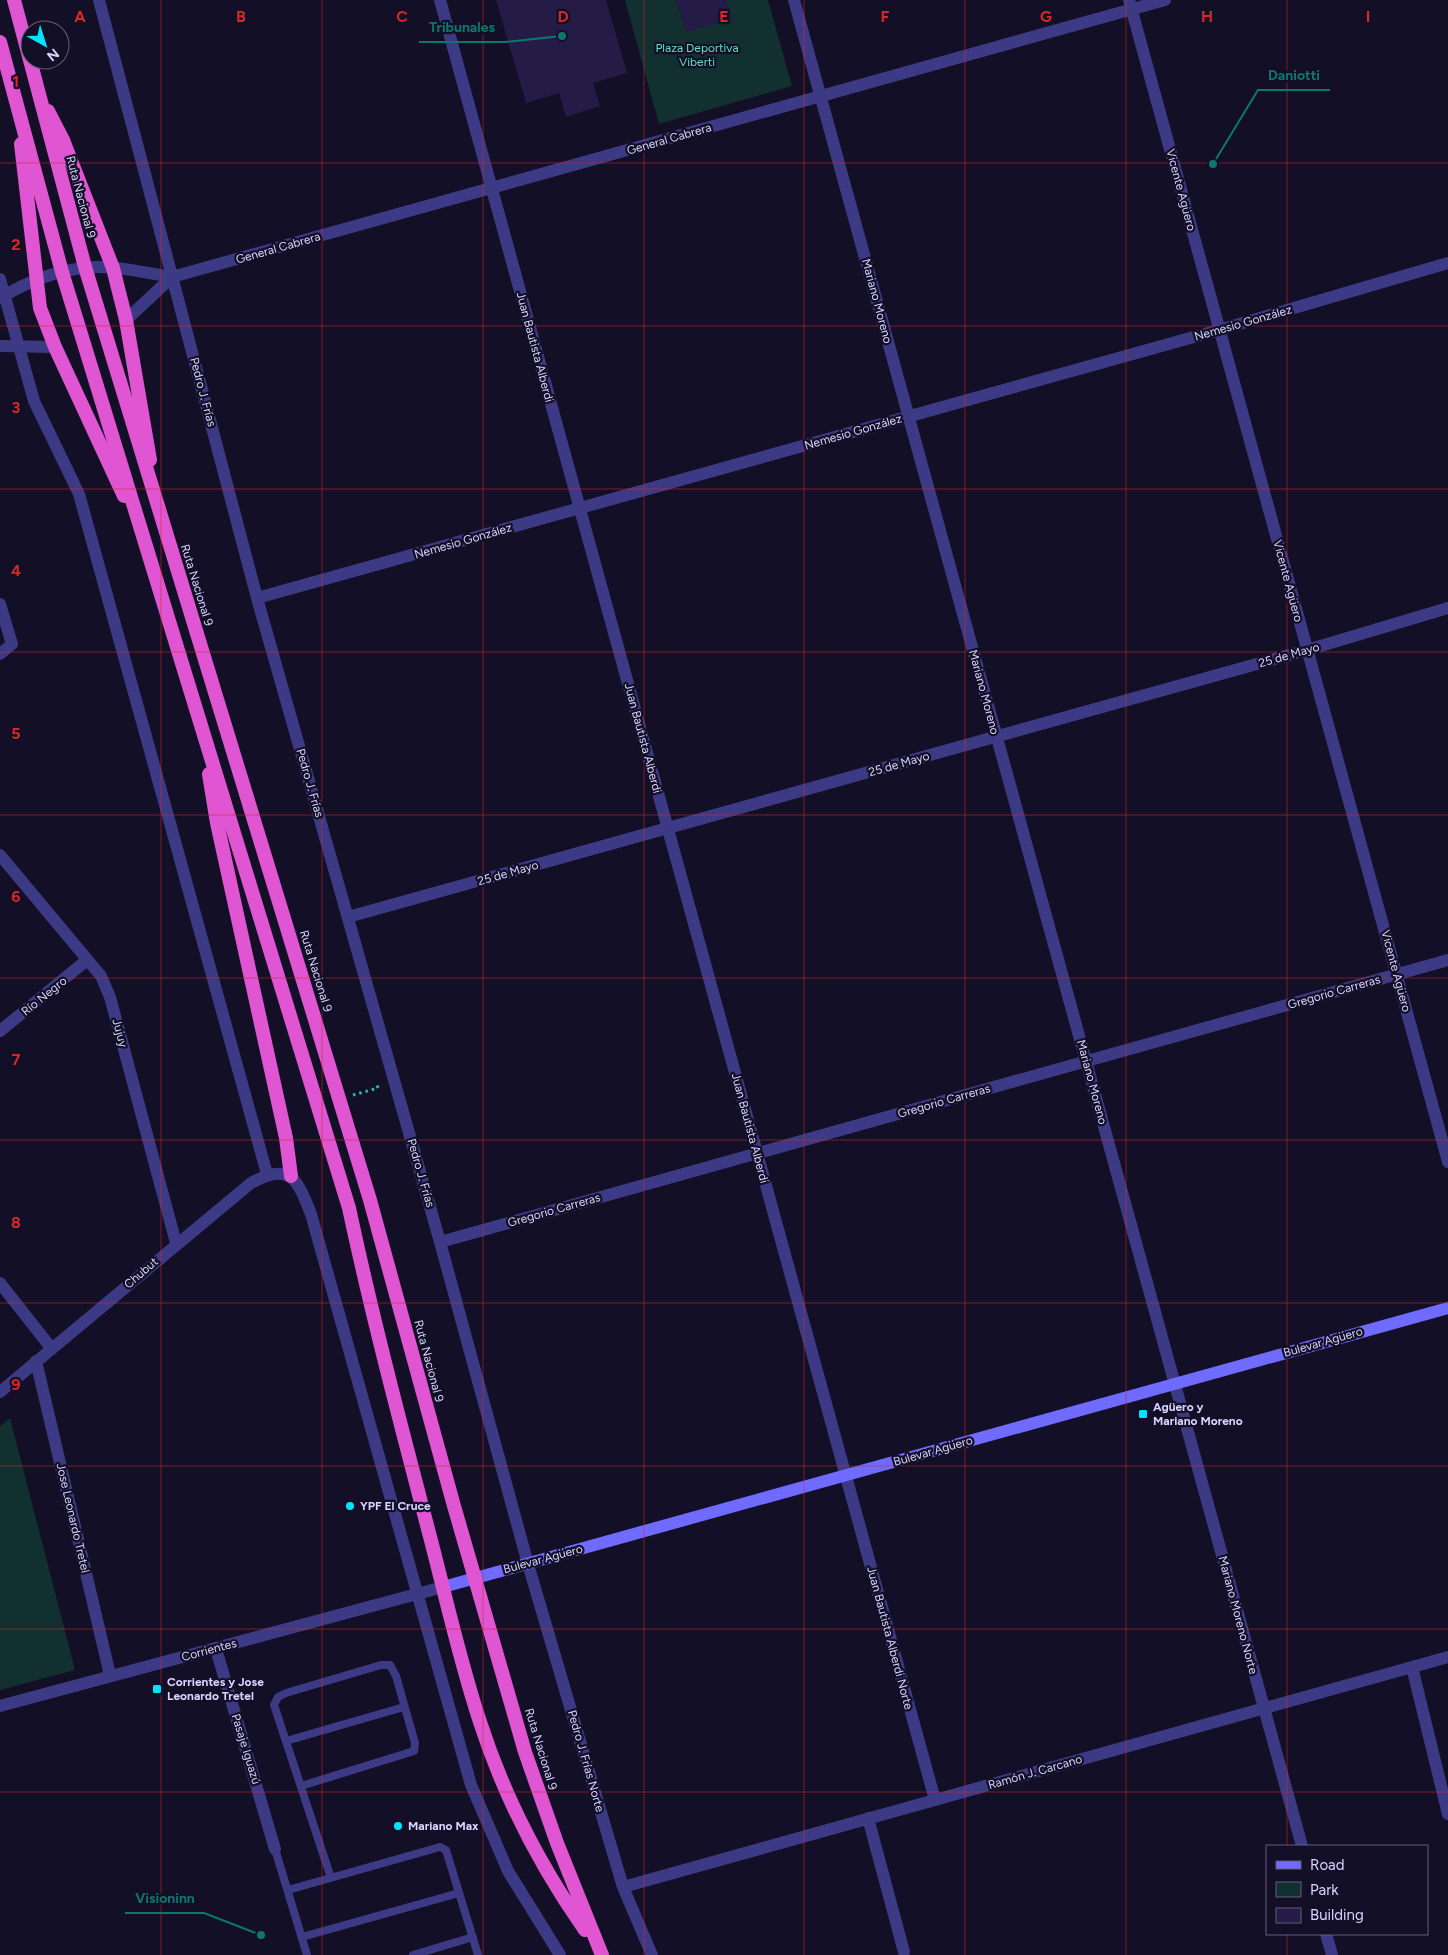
<svg xmlns="http://www.w3.org/2000/svg" width="1448" height="1955" font-family="Figtree,sans-serif">
	<style>
		.green { fill: #12302f }
		.building { fill: #241b47 }
		.lines { fill: none; stroke-linecap: round; stroke-linejoin: round }
		.path { stroke: #2fb8b0; stroke-width: 3; stroke-dasharray: 2.5 4; stroke-linecap: butt }
		.service { stroke: #3d3a85; stroke-width: 8 }
		.minor { stroke: #3d3a85; stroke-width: 12 }
		.tertiary { stroke: #3d3a85; stroke-width: 12 }
		.secondary { stroke: #6f6bff; stroke-width: 12 }
		.trunk { stroke: #e055d1; stroke-width: 14 }
		.grid { fill: none; stroke: #d62828; stroke-width: 1; stroke-opacity: 0.55 }
		.poi-dot { fill: #00e5ff; stroke: #130f26; stroke-width: 2 }
		.labels { text-anchor: middle; stroke-width: 4.5; stroke-linejoin: round; paint-order: stroke }
		.park-label { font-size: 12px; fill: #5fe0c0; stroke: #130f26 }
		.street-label { font-size: 12px; fill: #d9d4ff; stroke: #130f26 }
		.poi-label { font-size: 12px; font-weight: bold; fill: #d9d4ff; stroke: #130f26; text-anchor: start }
		.grid-label { font-size: 16px; text-anchor: middle; font-weight: bold; fill: #d62828; stroke: #130f26; stroke-width: 4.5; stroke-linejoin: round; paint-order: stroke }
		.leader { fill: none; stroke: #0f766e; stroke-width: 2 }
		.callout-dot { fill: #0f766e; stroke: #130f26; stroke-width: 2 }
		.callout-label { font-size: 14px; text-anchor: middle; font-weight: bold; fill: #0f766e; stroke: #130f26; stroke-width: 4.5; stroke-linejoin: round; paint-order: stroke }
	</style>
	<rect width="100%" height="100%" fill="#130f26"/>
	<!-- green -->
	<path class="green" d="M625 0H768L792 86 659 124Z
		M10 1418 75 1670 0 1690V1426Z"/>
	<!-- building -->
	<path class="building" d="M496 0H606L627 73 593 83 600 106 566 117 559 93 526 103Z
		M676 0H726L732 19 686 32Z"/>
	<g class="lines">
		<!-- path -->
		<path class="path" d="M353 1095 378 1088 377 1085"/>
		<!-- service -->
		<path class="service" d="M286 1741 404 1707
			M301 1786 414 1751 415 1743 396 1676 390 1665H381L286 1693 278 1697 274 1705 331 1878
			M275 1849 307 1955
			M288 1890 440 1847 446 1850 478 1955
			M302 1937 459 1893
			M413 1955 473 1937"/>
		<!-- minor -->
		<path class="minor" d="M99 0 257 598 440 1242 528 1564 623 1887 652 1955
			M440 0 935 1800
			M794 0 1302 1846
			M1129 0 1448 1162
			M0 279 34 401 79 494 267 1174
			M0 298C25 283 55 271 84 268 112 264 144 273 172 277L1165 0
			M126 320 172 277
			M0 346 55 347
			M257 598 1219 330 1448 263
			M0 604 12 644 0 654
			M0 855 101 976 110 997 176 1243
			M348 917 1307 650 1448 608
			M0 1031 87 960
			M440 1242 1448 960
			M0 1283 52 1349
			M36 1361 110 1675
			M0 1392 251 1183C290 1162 297 1178 311 1214L471 1785 508 1871 560 1955
			M216 1649 275 1849
			M1412 1667 1448 1814
			M868 1818 904 1952
			M623 1887 1448 1657
			M1326 1934 1332 1955"/>
		<!-- tertiary -->
		<path class="tertiary" d="M0 1706 443 1587"/>
		<!-- secondary -->
		<path class="secondary" d="M443 1587 1448 1308"/>
		<!-- trunk -->
		<path class="trunk" d="M14 0 85 267 370 1200 454 1506 525 1752 557 1843 602 1955
			M0 42 62 272 349 1208C372 1316 400 1422 428 1529 445 1593 459 1659 480 1722 504 1796 540 1866 585 1930
			M48 111 63 140 113 268 126 320 150 460
			M21 144 40 308 55 347 124 496
			M209 774 217 823 286 1138 291 1176"/>
	</g>
	<!-- grid -->
	<path class="grid" d="M161 0V1955M322 0V1955M483 0V1955M644 0V1955M804 0V1955M965 0V1955M1126 0V1955M1287 0V1846M0 163H1448M0 326H1448M0 489H1448M0 652H1448M0 815H1448M0 978H1448M0 1140H1448M0 1303H1448M0 1466H1448M0 1629H1448M0 1792H1448M1287 1934V1955"/>
	<!-- markers -->
	<g class="poi-dot">
		<rect x="1138" y="1409" width="10" height="10" rx="2.5"/>
		<circle cx="350" cy="1506" r="5"/>
		<rect x="152" y="1684" width="10" height="10" rx="2.5"/>
		<circle cx="398" cy="1826" r="5"/>
	</g>
	<g class="labels">
		<!-- park labels -->
		<g class="park-label">
			<text x="697" y="52">Plaza Deportiva<tspan x="697" dy="14">Viberti</tspan></text>
		</g>
		<!-- street labels -->
		<g class="street-label">
			<text transform="translate(669 139) rotate(-16)" y="4">General Cabrera</text>
			<text transform="translate(1181 190) rotate(75)" y="4">Vicente Agüero</text>
			<text transform="translate(81 197) rotate(75)" y="4">Ruta Nacional 9</text>
			<text transform="translate(278 248) rotate(-16)" y="4">General Cabrera</text>
			<text transform="translate(877 301) rotate(75)" y="4">Mariano Moreno</text>
			<text transform="translate(1243 323) rotate(-16)" y="4">Nemesio González</text>
			<text transform="translate(535 347) rotate(75)" y="4">Juan Bautista Alberdi</text>
			<text transform="translate(203 392) rotate(75)" y="4">Pedro J. Frías</text>
			<text transform="translate(853 432) rotate(-16)" y="4">Nemesio González</text>
			<text transform="translate(463 541) rotate(-16)" y="4">Nemesio González</text>
			<text transform="translate(1288 581) rotate(75)" y="4">Vicente Agüero</text>
			<text transform="translate(197 585) rotate(73)" y="4">Ruta Nacional 9</text>
			<text transform="translate(1289 655) rotate(-16)" y="4">25 de Mayo</text>
			<text transform="translate(984 692) rotate(75)" y="4">Mariano Moreno</text>
			<text transform="translate(643 738) rotate(75)" y="4">Juan Bautista Alberdi</text>
			<text transform="translate(899 764) rotate(-16)" y="4">25 de Mayo</text>
			<text transform="translate(310 783) rotate(74)" y="4">Pedro J. Frías</text>
			<text transform="translate(508 873) rotate(-16)" y="4">25 de Mayo</text>
			<text transform="translate(316 971) rotate(73)" y="4">Ruta Nacional 9</text>
			<text transform="translate(1396 971) rotate(75)" y="4">Vicente Agüero</text>
			<text transform="translate(1334 992) rotate(-16)" y="4">Gregorio Carreras</text>
			<text transform="translate(44 996) rotate(-39)" y="4">Río Negro</text>
			<text transform="translate(120 1033) rotate(75)" y="4">Jujuy</text>
			<text transform="translate(1092 1082) rotate(75)" y="4">Mariano Moreno</text>
			<text transform="translate(944 1101) rotate(-16)" y="4">Gregorio Carreras</text>
			<text transform="translate(750 1128) rotate(75)" y="4">Juan Bautista Alberdi</text>
			<text transform="translate(421 1173) rotate(74)" y="4">Pedro J. Frías</text>
			<text transform="translate(554 1210) rotate(-16)" y="4">Gregorio Carreras</text>
			<text transform="translate(141 1273) rotate(-41)" y="4">Chubut</text>
			<text transform="translate(1323 1342) rotate(-16)" y="4">Bulevar Agüero</text>
			<text transform="translate(429 1361) rotate(75)" y="4">Ruta Nacional 9</text>
			<text transform="translate(933 1451) rotate(-16)" y="4">Bulevar Agüero</text>
			<text transform="translate(73 1518) rotate(77)" y="4">Jose Leonardo Tretel</text>
			<text transform="translate(543 1559) rotate(-15)" y="4">Bulevar Agüero</text>
			<text transform="translate(1238 1615) rotate(75)" y="4">Mariano Moreno Norte</text>
			<text transform="translate(890 1638) rotate(75)" y="4">Juan Bautista Alberdi Norte</text>
			<text transform="translate(209 1650) rotate(-15)" y="4">Corrientes</text>
			<text transform="translate(246 1749) rotate(73)" y="4">Pasaje Iguazú</text>
			<text transform="translate(541 1749) rotate(73)" y="4">Ruta Nacional 9</text>
			<text transform="translate(586 1761) rotate(74)" y="4">Pedro J. Frías Norte</text>
			<text transform="translate(1035 1772) rotate(-16)" y="4">Ramón J. Carcano</text>
		</g>
		<!-- poi labels -->
		<g class="poi-label">
			<text x="1153" y="1411">Agüero y<tspan x="1153" dy="14">Mariano Moreno</tspan></text>
			<text x="360" y="1510">YPF El Cruce</text>
			<text x="167" y="1686">Corrientes y Jose<tspan x="167" dy="14">Leonardo Tretel</tspan></text>
			<text x="408" y="1830">Mariano Max</text>
		</g>
	</g>
	<g class="grid-label">
		<text x="80" y="22">A</text>
		<text x="241" y="22">B</text>
		<text x="402" y="22">C</text>
		<text x="563" y="22">D</text>
		<text x="724" y="22">E</text>
		<text x="885" y="22">F</text>
		<text x="1046" y="22">G</text>
		<text x="1207" y="22">H</text>
		<text x="1368" y="22">I</text>
		<text x="16" y="87">1</text>
		<text x="16" y="250">2</text>
		<text x="16" y="413">3</text>
		<text x="16" y="576">4</text>
		<text x="16" y="739">5</text>
		<text x="16" y="902">6</text>
		<text x="16" y="1065">7</text>
		<text x="16" y="1228">8</text>
		<text x="16" y="1390">9</text>
	</g>
	<!-- callouts -->
	<path class="leader" d="M562 36L505 42H419M1213 164L1258 90H1330M261 1935L204 1913H125"/>
	<g class="callout-dot">
		<circle cx="562" cy="36" r="5"/>
		<circle cx="1213" cy="164" r="5"/>
		<circle cx="261" cy="1935" r="5"/>
	</g>
	<g class="callout-label">
		<text x="462" y="32">Tribunales</text>
		<text x="1294" y="80">Daniotti</text>
		<text x="165" y="1903">Visioninn</text>
	</g>
	<!-- legend -->
	<rect x="1266" y="1845" width="162" height="90" fill="#130f26" stroke="#625e7d"/>
	<rect x="1276" y="1861" width="25" height="8" fill="#6f6bff" stroke="#625e7d"/>
	<text x="1310" y="1870" font-size="15" fill="#d9d4ff">Road</text>
	<rect x="1276" y="1882" width="25" height="15" fill="#12302f" stroke="#625e7d"/>
	<text x="1310" y="1895" font-size="15" fill="#d9d4ff">Park</text>
	<rect x="1276" y="1908" width="25" height="15" fill="#241b47" stroke="#625e7d"/>
	<text x="1310" y="1920" font-size="15" fill="#d9d4ff">Building</text>
	<!-- north arrow -->
	<g transform="translate(45 45) rotate(141)"><circle r="24" fill="#130f26" stroke="#625e7d"/>
	<path d="M0-4L9 19L0 12L-9 19Z" fill="#00e5ff"/>
	<text y="-8" font-size="14" font-weight="bold" text-anchor="middle" fill="#d9d4ff">N</text>
	</g>
</svg>
